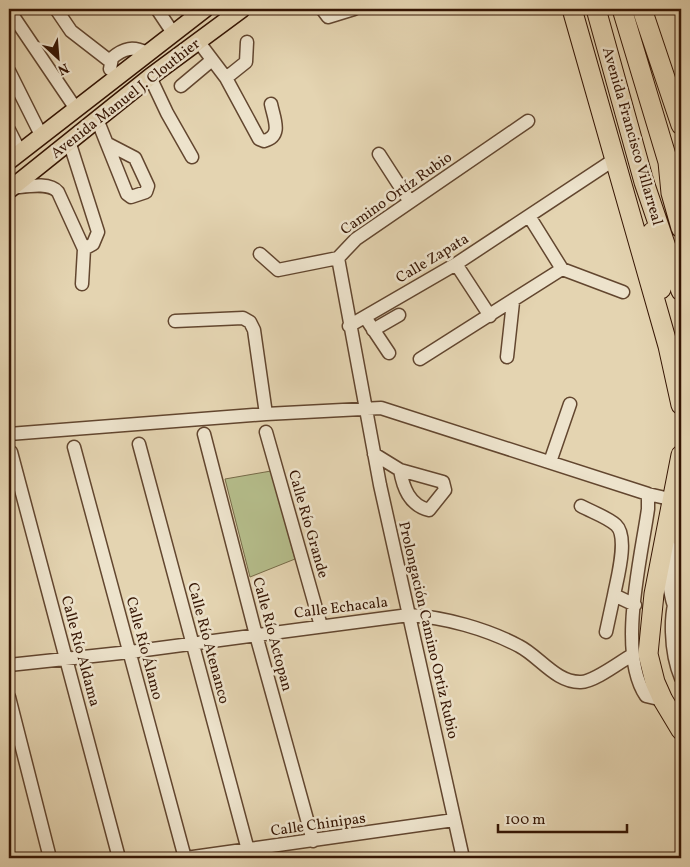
<svg xmlns="http://www.w3.org/2000/svg" width="690" height="867" font-family="Vollkorn,serif">
	<style>
		.green { fill: #b5bd8b; stroke: #766a48 }
		.lines { fill: none; stroke-linecap: round; stroke-linejoin: round }
		.minor-casing { stroke: #62462f; stroke-width: 15 }
		.major-casing { stroke: #361604; stroke-width: 19 }
		.highway-casing { stroke: #361604; stroke-width: 21 }
		.minor { stroke: #ede3cc; stroke-width: 12 }
		.major { stroke: #e4d4b1; stroke-width: 16 }
		.highway { stroke: #e4d4b1; stroke-width: 19 }
		.labels { text-anchor: middle; stroke-width: 5; stroke-linejoin: round; paint-order: stroke }
		.street-label { font-size: 15px; fill: #361604; stroke: #ede3cc }
	</style>
	<rect width="100%" height="100%" fill="#e4d4b1"/>
	<filter id="stains"><feTurbulence type="fractalNoise" baseFrequency=".004" numOctaves="4"/><feColorMatrix values="0 0 0 0 .2 0 0 0 0 .09 0 0 0 0 .02 0 0 0 .5 -.17"/></filter>
	<radialGradient id="worn" r=".72"><stop offset=".6" stop-color="#630" stop-opacity="0"/><stop offset="1" stop-color="#630" stop-opacity=".3"/></radialGradient>
	<!-- green -->
	<path class="green" d="M271 471 295 559 250 577 225 479Z"/>
	<g class="lines">
		<!-- minor casing -->
		<g class="minor-casing">
			<path id="minor" d="M56 9 71 31 111 62
				M157 9 173 33
				M322 9 328 17 354 9
				M9 10 76 109
				M198 41 226 78 259 139 264 141C283 136 274 119 271 104
				M110 69 112 58C124 48 133 46 147 53
				M9 71 41 135
				M150 77 167 113 192 157
				M226 78 246 62 247 42
				M181 86 212 60
				M97 119 127 194 131 197 146 192 148 186 135 158 108 144
				M9 130 20 152
				M69 141 98 232 93 244 84 249
				M379 154 410 202
				M11 188C24 187 49 181 58 192L84 249 82 284
				M529 216 562 269
				M260 254 278 270 338 258
				M456 264 490 316
				M365 317 389 353
				M175 321 243 318 250 322 254 330 266 414
				M349 326 456 264 615 159
				M373 330 399 315
				M507 357 513 302
				M420 359 562 269 623 292
				M266 432 321 626
				M9 434 266 414 381 408 648 494 674 500
				M204 434 256 635 313 841
				M139 444 248 850
				M74 447 185 858
				M11 452 119 858
				M374 454 400 470 443 482 445 490 429 510C409 505 403 487 400 470
				M550 462 570 404
				M648 494V509C641 559 617 653 646 696L663 700
				M581 506C592 512 607 517 616 525 629 537 617 579 614 595L635 605
				M681 587C667 609 671 655 681 678
				M675 609C664 578 670 560 678 529
				M606 632 614 595
				M9 665 130 652 409 615C444 617 487 629 519 646 539 656 556 683 581 682 594 682 620 662 632 655
				M9 697 50 858
				M186 858 454 820
				M463 858 380 485 338 258 356 239 528 121"/>
		</g>
		<!-- major casing -->
		<g class="major-casing">
			<path id="major" d="M9 161 205 9
				M9 190 150 77 242 9"/>
		</g>
		<!-- highway casing -->
		<g class="highway-casing">
			<path id="highway" d="M572 9 668 346 681 405
				M596 9 644 182 681 291
				M622 9 668 162 671 193 681 228
				M642 9 681 125
				M652 232 661 289
				M681 455 654 594 648 654 655 682 663 700 681 730
				M675 509 681 537"/>
		</g>
		<!-- minor -->
		<use href="#minor" class="minor"/>
		<!-- major -->
		<use href="#major" class="major"/>
		<!-- highway -->
		<use href="#highway" class="highway"/>
	</g>
	<g class="labels">
		<!-- street labels -->
		<g class="street-label">
			<text transform="translate(125 98) rotate(-38)" y="5">Avenida Manuel J. Clouthier</text>
			<text transform="translate(633 136) rotate(74)" y="5">Avenida Francisco Villarreal</text>
			<text transform="translate(396 193) rotate(-35)" y="5">Camino Ortíz Rubio</text>
			<text transform="translate(432 258) rotate(-31)" y="5">Calle Zapata</text>
			<text transform="translate(309 524) rotate(74)" y="5">Calle Río Grande</text>
			<text transform="translate(341 607) rotate(-7)" y="5">Calle Echacala</text>
			<text transform="translate(429 630) rotate(77)" y="5">Prolongación Camino Ortiz Rubio</text>
			<text transform="translate(273 634) rotate(75)" y="5">Calle Río Actopan</text>
			<text transform="translate(209 643) rotate(75)" y="5">Calle Río Atenanco</text>
			<text transform="translate(145 648) rotate(75)" y="5">Calle Río Álamo</text>
			<text transform="translate(81 651) rotate(75)" y="5">Calle Río Aldama</text>
			<text transform="translate(318 824) rotate(-8)" y="5">Calle Chinipas</text>
		</g>
	</g>
	<!-- margin -->
	<rect width="690" height="867" fill="none" stroke="#e4d4b1" stroke-width="30"/>
	<rect x="10" y="10" width="670" height="847" fill="none" stroke="#361604" stroke-width="2.5"/>
	<rect x="15" y="15" width="660" height="837" fill="none" stroke="#361604"/>
	<!-- north arrow -->
	<g transform="translate(58 58) rotate(154)" stroke="#ede3cc" stroke-width="4" paint-order="stroke">
	<path d="M0-4L9 19L0 12L-9 19Z" fill="#361604"/>
	<text y="-8" font-size="14" font-weight="bold" text-anchor="middle" fill="#361604">N</text>
	</g>
	<!-- scale -->
	<path d="M498 824v8h129v-8" fill="none" stroke="#361604" stroke-width="2.5"/>
	<text x="505" y="824" font-size="15" fill="#361604" stroke="#ede3cc" stroke-width="4" paint-order="stroke">100 m</text>
	<rect width="100%" height="100%" filter="url(#stains)"/>
	<rect width="100%" height="100%" fill="url(#worn)"/>
</svg>
